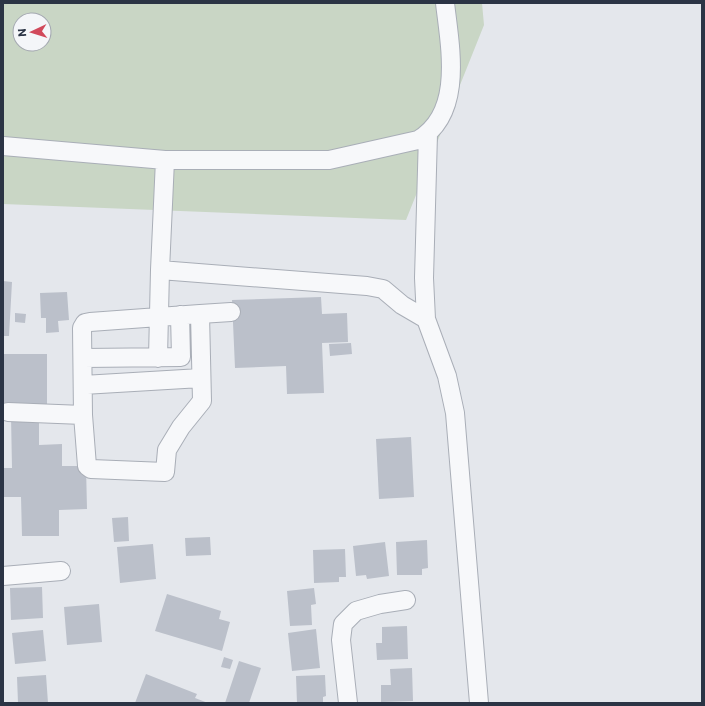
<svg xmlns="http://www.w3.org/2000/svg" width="705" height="706" font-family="Commissioner,sans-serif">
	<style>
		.green { fill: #c9d6c5; fill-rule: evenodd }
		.building { fill: #bbc0ca }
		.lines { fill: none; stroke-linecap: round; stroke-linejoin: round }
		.minor-casing { stroke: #a9aeb7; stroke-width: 20 }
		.minor { stroke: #f7f8fa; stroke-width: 18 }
	</style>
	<rect width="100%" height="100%" fill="#e4e7ec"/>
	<!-- green -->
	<path class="green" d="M3 3H482L484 25 406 220 3 204ZM20 20H44V44H20Z"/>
	<!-- building -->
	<path class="building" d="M3 281 12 282 9 336H3Z
		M67 292 69 320 58 321 59 332 46 333V318H41L40 293Z
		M321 297 322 314 347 313 348 342 322 343 324 393 287 394 286 366 235 368 232 300Z
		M15 313 26 314 25 323 15 322Z
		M351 343 352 354 330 356 329 344Z
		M3 354H47V409H3Z
		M39 415V445L62 444V466H86L87 509 59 510V536H22L21 497H3V468H12L11 416Z
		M411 437 414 497 379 499 376 439Z
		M128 517 129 541 114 542 112 518Z
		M210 537 211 555 186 556 185 538Z
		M427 540 428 568 422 569V575H397L396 542Z
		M385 542 389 576 367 579 366 575 356 576 353 546Z
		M153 544 156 579 120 583 117 547Z
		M345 549 346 577H339V582L314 583 313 550Z
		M42 587 43 618 11 620 10 588Z
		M314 588 316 604 311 605 312 625 290 626 287 591Z
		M167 594 221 611 219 619 230 622 222 651 155 631Z
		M99 604 102 642 67 645 64 607Z
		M407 626 408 659 377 660 376 643H382V627Z
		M316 629 320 668 292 671 288 633Z
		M43 630 46 661 15 664 12 633Z
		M224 657 233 660 230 669 221 667Z
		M239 661 261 668 249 703H225Z
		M412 668 413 701 381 702V685H391L390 669Z
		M146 674 197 694 195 698 208 703H135Z
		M46 675 48 703H18L17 677Z
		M325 675 326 696 323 697V703H297L296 676Z"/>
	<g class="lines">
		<!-- minor casing -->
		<g class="minor-casing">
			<path id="minor" d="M428 134 424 278 426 319 447 376 455 413 479 703
				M3 146 165 160H329L418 140C464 113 450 47 445 3
				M160 270 367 286 383 289 402 305 426 319
				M200 314 202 401 181 427 167 450 165 472 91 469 87 466 83 415 82 328 85 323 90 322Z
				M200 314 231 312
				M83 358 181 357 180 315
				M158 358 160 270 165 160
				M83 385 201 378
				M8 412 83 415
				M3 576 61 571
				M348 703 341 640 343 624 356 611 380 604 406 600"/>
		</g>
		<!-- minor -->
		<use href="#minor" class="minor"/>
	</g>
	<!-- border -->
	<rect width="705" height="706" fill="none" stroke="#2b3445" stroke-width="8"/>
	<!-- north arrow -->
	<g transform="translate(32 32) rotate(266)"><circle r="19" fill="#f4f6f9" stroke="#a4a8b1"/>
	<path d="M0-3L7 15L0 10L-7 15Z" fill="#d1495b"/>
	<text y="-6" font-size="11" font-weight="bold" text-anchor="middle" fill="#2b3445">N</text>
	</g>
</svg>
